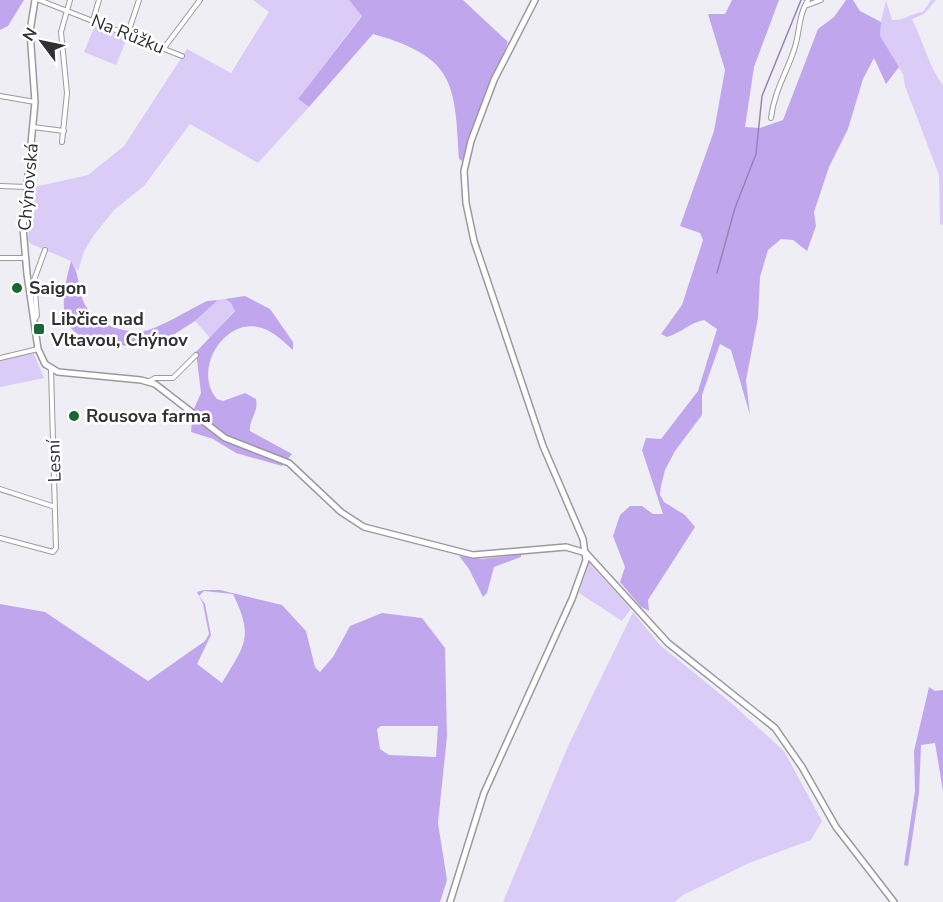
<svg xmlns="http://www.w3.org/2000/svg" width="943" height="902" font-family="'Nunito Sans',sans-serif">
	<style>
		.green { fill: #dbccf7 }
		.forest { fill: #c0a7ed; fill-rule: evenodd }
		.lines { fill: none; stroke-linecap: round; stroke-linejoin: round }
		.stream { stroke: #9684b6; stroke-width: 1.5 }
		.street-casing { stroke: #9b999f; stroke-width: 6 }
		.secondary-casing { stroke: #9b999f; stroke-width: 8 }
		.street { stroke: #fff; stroke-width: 4 }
		.secondary { stroke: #fff; stroke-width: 5 }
		.poi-dot { fill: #1a6634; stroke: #fff; stroke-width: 2 }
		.labels { text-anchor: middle; stroke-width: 5; stroke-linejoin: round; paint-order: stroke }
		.street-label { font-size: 18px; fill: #313033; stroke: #fff }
		.poi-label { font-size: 18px; font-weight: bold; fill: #313033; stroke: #fff; text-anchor: start }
	</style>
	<rect width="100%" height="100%" fill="#f0eef5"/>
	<!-- green -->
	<path class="green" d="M253 0H349L362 15 298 99 309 107 258 163 190 124 144 186 114 210 94 235 84 251 78 271 71 261 31 244 28 240 30 188 88 175 124 146 187 49 231 73 269 12Z
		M886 0 892 20C904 21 911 13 923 12L931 0H936L924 14 912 19C923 41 929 67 943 85V224L940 225 939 175 905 86 903 74 880 37 879 30Z
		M95 25 127 38 116 65 84 52Z
		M225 299 231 303 235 310 210 338 195 321 218 300Z
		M33 352 44 378 0 387V360Z
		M589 563 631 609 622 621 579 593Z
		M633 612 660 645 730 702 784 751 822 821 811 840 749 863 683 895 675 902H503L569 744Z"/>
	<!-- forest -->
	<path class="forest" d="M0 0H24L8 26 0 30Z
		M349 0H463L508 42 462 161 459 159C455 82 454 57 373 34L309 107 298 99 362 16Z
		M732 0H779L754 67 745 127 760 128 783 120 818 29 834 17 846 0H853L860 11 881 22 880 36 899 67 886 84 874 58 863 79 848 129 829 167 814 212 816 226 807 251 793 240 781 239 768 250 760 277 758 318 746 380 750 415 731 350 720 344 702 395V415L675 451 665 470 661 486 660 495 664 502 685 515 695 527 648 600 649 611 641 607 620 582 625 567 613 536 620 515 630 506H642L653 514H663L642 450 646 438 661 439 698 391 717 329 704 320C689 323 681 333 667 337L661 334 682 305 703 240 700 233 680 226 714 131 725 70 708 14H725Z
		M71 261C81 275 77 293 87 308 97 324 125 334 144 331 158 329 192 308 207 301L218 300 195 321 151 349C81 339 48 345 71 261Z
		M245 296 270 309 293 342V350C284 342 274 332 262 328 224 316 192 371 217 399L223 401 245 393 256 399C259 412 249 419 250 431L292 454 282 466 236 453 213 439 191 432 193 411 201 393 196 352 235 311 231 303 225 299Z
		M521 554V557L494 567 487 593 483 597 469 569 459 556 482 559Z
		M204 590H220L282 605 306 631 315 667 320 672 333 657 350 626 382 613 422 618 445 648 447 736 438 823 447 880 440 902H0V604L45 612 148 681 205 641 209 634 203 604 197 592ZM204 591 233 594C254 638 245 644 222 683L197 664 211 635 205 604 199 596ZM381 726H438L436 757 389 755 380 749 377 729Z
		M929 687 935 691 943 690V791L935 743 921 745 919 793 908 866 904 865 915 791 914 751Z"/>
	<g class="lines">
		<!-- stream -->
		<path class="stream" d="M717 273 735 208 756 154 762 96 801 0"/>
		<!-- street casing -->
		<g class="street-casing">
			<path id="street" d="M39 0 182 56
				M805 6 821 0
				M93 20 99 0
				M128 33 139 0
				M164 48 200 0
				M0 96 35 102
				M771 118C774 92 786 74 794 50 800 33 798 16 808 0
				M33 127 64 131
				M62 142 67 93 61 32 70 0
				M0 186 27 187
				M0 258H25
				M34 320 37 316 34 280 45 250
				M0 358 38 349
				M148 382 155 378H173L196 355
				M0 489 55 507
				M0 538 53 552 56 548 51 369"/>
		</g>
		<!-- secondary casing -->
		<g class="secondary-casing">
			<path id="secondary" d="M35 0 30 31 35 102 23 228 27 274 38 349 45 364 58 372 141 380 155 384 225 438 289 463 341 512 364 527 473 555 566 547 586 553 668 643 775 728 802 767 836 827 894 902
				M450 902 484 793 572 599 586 560 583 539 543 446 474 241 466 203 464 171 471 141 494 80 535 0"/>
		</g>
		<!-- street -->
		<use href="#street" class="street"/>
		<!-- secondary -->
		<use href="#secondary" class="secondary"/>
	</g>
	<!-- markers -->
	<g class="poi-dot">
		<circle cx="17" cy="288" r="6"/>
		<rect x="33" y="323" width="12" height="12" rx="3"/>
		<circle cx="74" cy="416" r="6"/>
	</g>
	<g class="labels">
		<!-- street labels -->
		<g class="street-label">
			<text transform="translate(128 34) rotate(22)" y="6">Na Růžku</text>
			<text transform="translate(28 187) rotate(-85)" y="6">Chýnovská</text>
			<text transform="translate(54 461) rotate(-92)" y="6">Lesní</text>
		</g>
		<!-- poi labels -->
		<g class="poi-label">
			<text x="29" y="294">Saigon</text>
			<text x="51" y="325">Libčice nad<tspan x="51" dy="21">Vltavou, Chýnov</tspan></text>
			<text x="86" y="422">Rousova farma</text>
		</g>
	</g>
	<!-- north arrow -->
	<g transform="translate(42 42) rotate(302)" stroke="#ffffff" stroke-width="4.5" paint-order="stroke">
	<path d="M0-4.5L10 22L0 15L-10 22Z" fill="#313033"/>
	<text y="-9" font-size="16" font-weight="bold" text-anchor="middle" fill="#313033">N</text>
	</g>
</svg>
